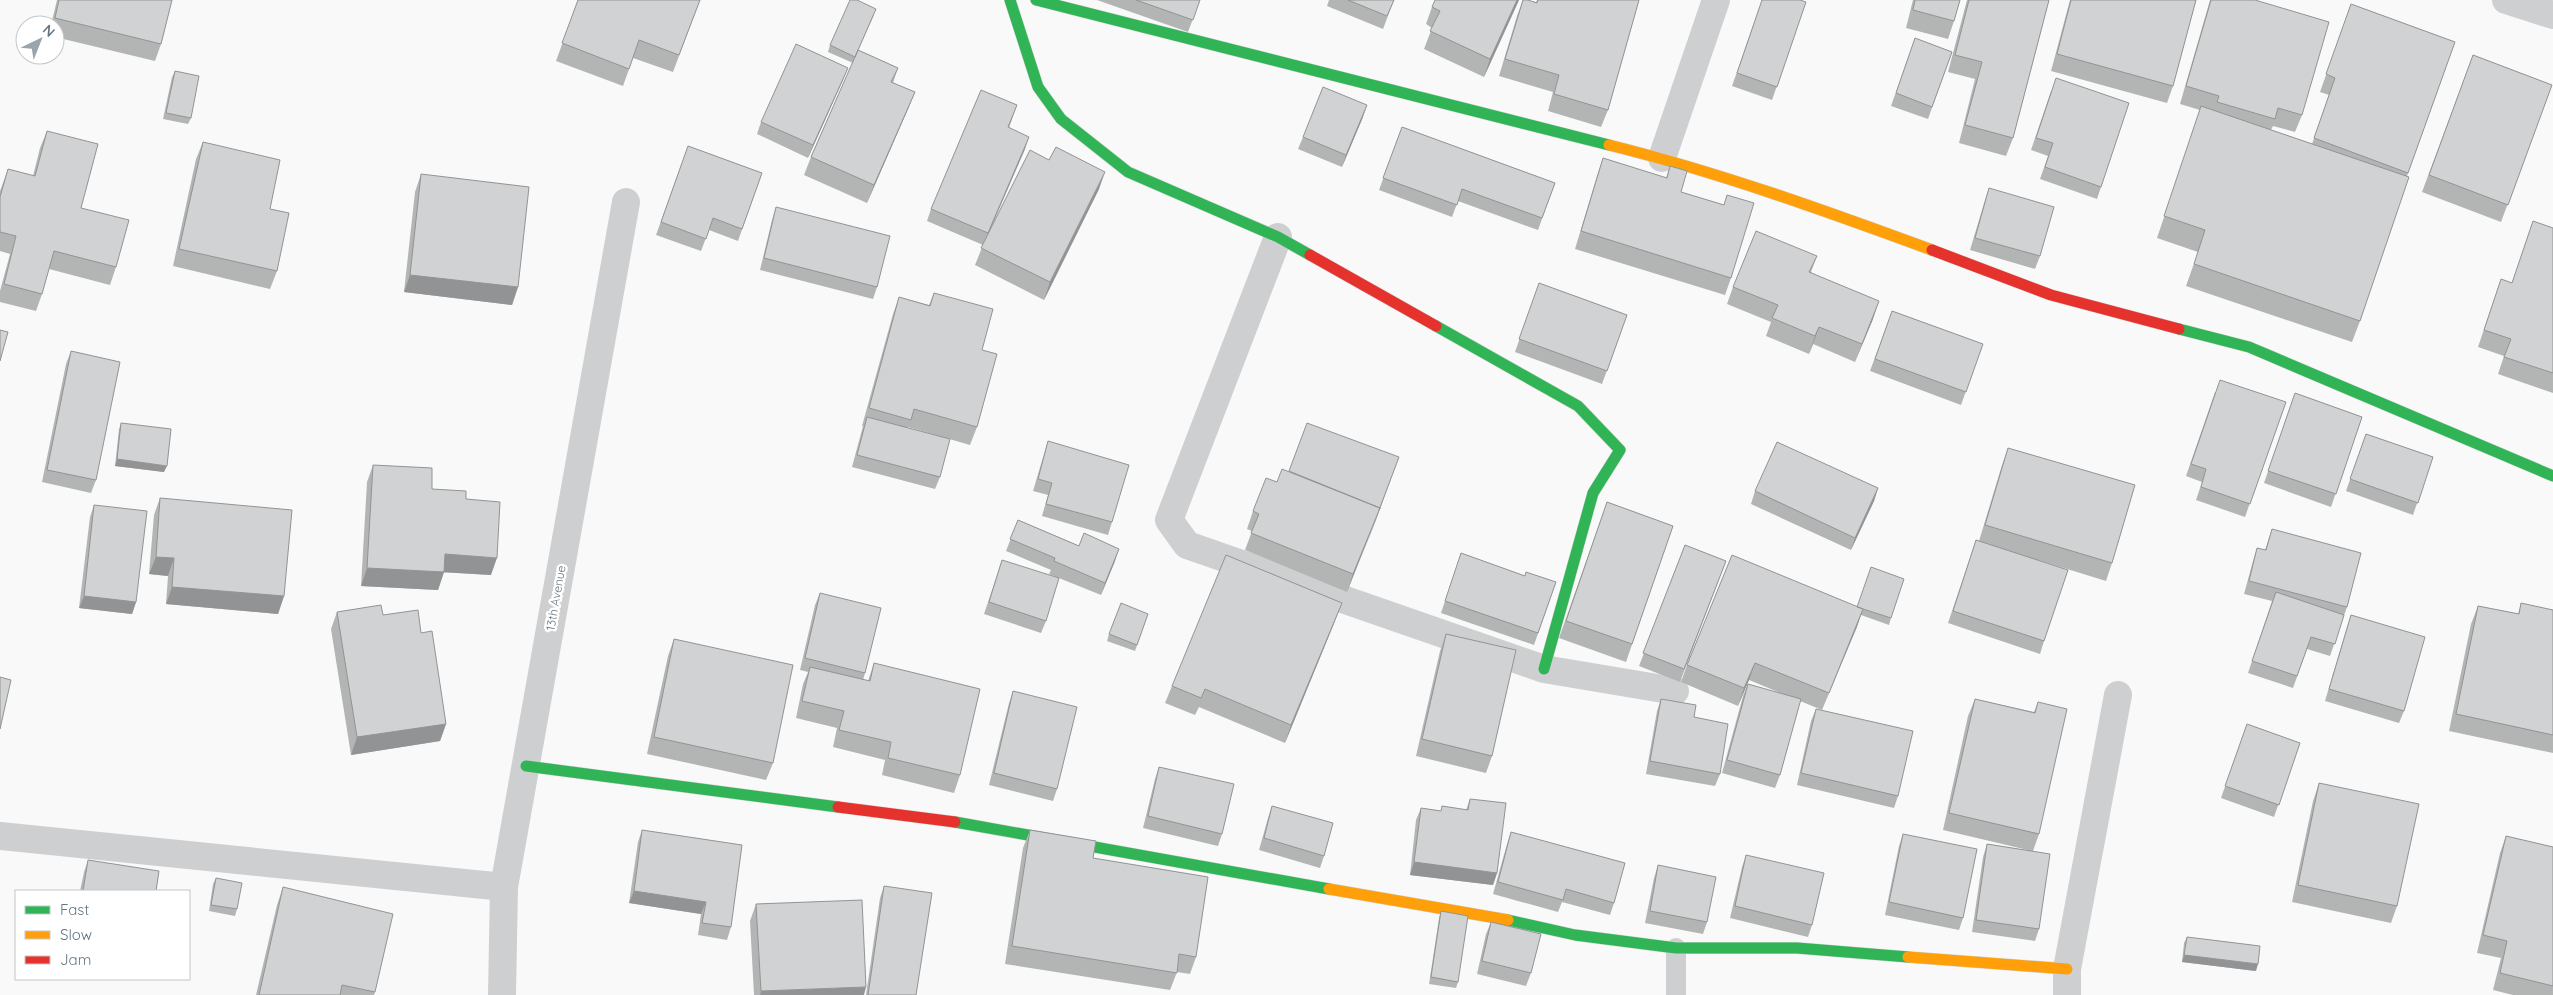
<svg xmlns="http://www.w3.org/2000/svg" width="2553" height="995" font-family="Quicksand,sans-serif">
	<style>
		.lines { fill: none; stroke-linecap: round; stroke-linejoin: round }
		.fast-casing { stroke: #d5d6d7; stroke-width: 12 }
		.slow-casing { stroke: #d5d6d7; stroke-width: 12 }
		.jam-casing { stroke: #d5d6d7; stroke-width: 12 }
		.lane { stroke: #cecfd0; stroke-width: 20 }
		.street { stroke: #cecfd0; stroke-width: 28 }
		.fast { stroke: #30b455; stroke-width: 11 }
		.slow { stroke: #ff9f0a; stroke-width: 11 }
		.jam { stroke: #e5322d; stroke-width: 11 }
		.wall { fill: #b3b5b5 }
		.shaded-wall { fill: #929394 }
		.building { fill: #d0d2d3; stroke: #929394 }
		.labels { text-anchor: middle; stroke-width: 5; stroke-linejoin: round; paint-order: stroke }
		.street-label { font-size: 12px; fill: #657683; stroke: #fff }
	</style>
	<rect width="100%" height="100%" fill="#f9f9f9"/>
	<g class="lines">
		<!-- fast casing -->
		<g class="fast-casing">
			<path id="fast" d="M1010 0 1038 87 1061 119 1128 172 1278 237 1310 255
				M1036 0 1609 145
				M1436 326 1578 406 1620 450 1593 493 1544 669
				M2179 329 2249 347 2553 476
				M526 766 838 807
				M955 822 1329 889
				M1508 920 1575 935 1676 948H1797L1908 957"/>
		</g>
		<!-- slow casing -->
		<g class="slow-casing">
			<path id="slow" d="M1609 145C1718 172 1826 211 1932 250
				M1329 889 1508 920
				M1908 957 2067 969"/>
		</g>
		<!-- jam casing -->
		<g class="jam-casing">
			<path id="jam" d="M1932 250 2051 295 2179 329
				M1310 255 1436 326
				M838 807 955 822"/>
		</g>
		<!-- lane -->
		<path class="lane" d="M1676 948V995"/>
		<!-- street -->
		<path class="street" d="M2506 0 2553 15
			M1662 158 1716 0
			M1278 237 1169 520 1187 545 1544 669 1675 691
			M0 836 504 887
			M502 995 504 887 626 202
			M2067 995V969L2118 695"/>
		<!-- fast -->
		<use href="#fast" class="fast"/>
		<!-- slow -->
		<use href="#slow" class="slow"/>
		<!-- jam -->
		<use href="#jam" class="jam"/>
	</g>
	<!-- wall -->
	<path class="wall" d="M57 0H172L161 44 155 61 55 37V25H51Z
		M578 0H700L673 72 633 58 623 86 556 61Z
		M1097 0H1200L1188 32Z
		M1329 0H1394L1383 29 1327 6Z
		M1519 0 1484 77 1424 49 1432 28 1426 24 1432 7Z
		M1523 0 1536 2 1537 0H1639L1608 110 1601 127 1548 111 1553 92 1499 76 1517 16Z
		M1762 0 1806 2 1772 100 1732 86Z
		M1913 0H1960L1954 21 1948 39 1906 28Z
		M1967 0H2049L2013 138 2006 156 1959 143 1975 79 1948 72Z
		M2070 0H2196L2173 86 2167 103 2051 71Z
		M2210 0H2255L2302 115 2295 132 2273 126 2271 130 2312 144 2329 95 2320 92 2351 4 2455 42 2407 176 2360 321 2352 342 2186 286 2198 252 2157 238 2200 110 2180 104Z
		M874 15 858 50 898 68 893 83 915 92 908 109 867 203 804 175 811 157 853 63 828 52 830 45Z
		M1915 38 1952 52 1928 119 1891 106Z
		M2473 55 2552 85 2501 222 2422 192Z
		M175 71 191 118 188 124 163 119 172 77Z
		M843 80 808 158 757 134 761 122Z
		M2051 91 2101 187 2097 199 2040 179 2048 156 2031 150Z
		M1017 105 1009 128 1025 149 989 233 1099 189 1044 300 975 265 983 245 927 221 931 209Z
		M1363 117 1342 167 1298 149 1303 137Z
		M1402 127 1555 183 1538 230 1458 201 1452 217 1379 190Z
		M47 131 81 208 116 267 110 285 49 269 42 294 36 311 0 302V291L10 254 0 251V191L8 169 33 176 40 148Z
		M203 142 270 209 277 271 270 289 173 266 196 159Z
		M688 146 762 173 738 241 709 230 701 251 656 235Z
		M1603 158 1666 178 1670 166 1681 192 1724 205 1727 195 1731 278 1725 295 1575 249 1597 176Z
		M421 174 518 287 512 305 404 292 415 192Z
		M1989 188 2040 256 2035 269 1970 250 1985 200Z
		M776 207 877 287 873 299 760 270 772 220Z
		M2533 221 2553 228V393L2498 374 2504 356 2478 347 2501 279 2512 283Z
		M1817 256 1811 272 1873 319 1855 362 1813 344 1809 354 1766 336 1771 322 1727 304 1733 287Z
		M1539 283 1627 315 1602 384 1515 352Z
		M934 293 982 350 977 427 970 445 908 427V428L940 477 935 489 852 467 863 426H862L893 314 899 297 929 305Z
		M1892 311 1983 344 1961 405 1870 371Z
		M71 351 96 480 91 493 42 482 66 364Z
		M2215 392 2286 402 2245 517 2196 500 2202 482 2186 476Z
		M2295 393 2362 417 2331 507 2264 483Z
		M121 423 164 472 115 466 119 429Z
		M2366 434 2433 457 2413 515 2346 491Z
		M1048 441 1112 522 1108 535 1042 516 1048 495 1033 491 1044 454Z
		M2008 448 2112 563 2106 581 2038 560 2044 641 2040 654 1948 623 1976 540 1979 541 2002 465Z
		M1399 457 1375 523 1347 592 1245 550 1252 531 1247 529 1253 511 1277 482Z
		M373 465 432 489 466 499 491 575 444 572 438 590 361 586 367 482Z
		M1878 488 1874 501 1851 550 1751 504 1755 491Z
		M160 498 284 596 278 614 166 604 168 576 149 574 154 515Z
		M1607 502 1673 526 1626 662 1559 638Z
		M94 505 136 602 132 614 79 608 90 517Z
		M1018 520 1115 561 1101 595 1049 574 1051 570 1006 551Z
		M2272 529 2347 607 2330 656 2307 649 2293 688 2248 673 2272 601 2244 594 2253 561 2257 548 2265 550Z
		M1685 545 1726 561 1680 682 1639 666Z
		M1461 553 1525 576 1556 582 1534 645 1441 613Z
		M1002 560 1046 621 1041 633 984 614Z
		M820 593 865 673 863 680 868 681 874 663 960 775 954 793 882 775 885 760 833 747 837 728 796 718 803 684 808 672 800 670 815 605Z
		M2521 603 2553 610V753L2449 731 2471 624 2478 606 2518 614Z
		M1857 607 1891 618 1889 625 1861 615 1822 710 1800 701 1780 775 1775 788 1722 773 1743 696 1748 684 1783 694 1749 680 1738 706 1681 682 1687 665Z
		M337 612 383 615 421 633 446 724 440 741 351 755 331 629Z
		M1148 614 1135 651 1107 641 1109 634Z
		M2351 615 2404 711 2399 723 2325 701 2347 627Z
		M1335 621 1285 743 1199 707 1195 715 1165 703 1172 686Z
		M1446 634 1492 756 1486 773 1416 756 1440 651Z
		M674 639 773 763 766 780 647 754 668 656Z
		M1013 691 1057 789 1053 801 989 785 1009 703Z
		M1661 699 1694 717 1720 774 1715 786 1646 774 1657 711Z
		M1975 699 2034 712 2038 702 2039 834 2033 851 2039 929 2035 941 1972 932 1983 857 1987 844 2032 851 1943 830 1968 716Z
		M1816 709 1898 796 1894 808 1797 785 1811 721Z
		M2247 724 2300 743 2274 817 2221 798Z
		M1159 767 1222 834 1218 846 1143 828 1155 779Z
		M2319 783 2397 906 2391 923 2292 902 2313 801Z
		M1470 799 1497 873 1493 885 1410 875 1416 820 1421 808 1441 811 1442 806 1466 810Z
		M1272 806 1324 856 1320 868 1259 850 1268 818Z
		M642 830 731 927 727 940 698 935 701 914 629 903 638 842Z
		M1030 830 1093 858 1196 957 1190 974 1177 972 1170 990 1005 964 1023 848Z
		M1511 832 1614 903 1610 915 1562 902 1558 912 1493 894 1507 844Z
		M1903 834 1963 918 1959 930 1885 915 1899 846Z
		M2506 836 2553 847V995H2513L2493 990 2501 958 2477 953 2500 853Z
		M1746 855 1812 925 1808 937 1730 918 1742 867Z
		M88 860 156 891H80L84 872Z
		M1658 865 1707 922 1703 934 1645 923 1654 878Z
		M216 878 237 909 235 916 209 911 213 884Z
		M884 886 916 995H866L880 898Z
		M283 887 375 992 374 995H256L277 905Z
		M756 904 864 995H754L750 921Z
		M1441 911 1458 982 1456 988 1429 984 1439 918Z
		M1491 922 1531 973 1526 986 1477 974 1486 934Z
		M2187 937 2256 971 2182 962 2184 943Z"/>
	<!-- shaded-wall -->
	<path class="shaded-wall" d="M1517 0H1519L1484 77 1490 59Z
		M848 68 843 80 808 158 813 145Z
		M915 92 908 109 867 203 874 185Z
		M1367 105 1363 117 1342 167 1346 155Z
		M1029 137 1025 149 983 245 988 233Z
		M1105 172 1099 189 1044 300 1050 282Z
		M410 275 518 287 512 305 404 292Z
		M1879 301 1873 319 1855 362 1862 344Z
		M1819 327 1813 344 1809 354 1815 336Z
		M117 459 167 466 164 472 115 466Z
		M1878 488 1874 501 1851 550 1855 538Z
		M1380 508 1373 525 1347 592 1353 574Z
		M1119 549 1115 561 1101 595 1105 583Z
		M445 554 497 558 491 575 439 572Z
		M156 557 174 558 168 576 149 574Z
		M367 568 444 572 438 590 361 586Z
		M172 587 284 596 278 614 166 604Z
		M84 596 136 602 132 614 79 608Z
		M1342 603 1335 621 1285 743 1291 725Z
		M1863 609 1857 627 1822 710 1829 693Z
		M1755 663 1749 680 1738 706 1744 688Z
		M446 724 440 741 351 755 357 737Z
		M1414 862 1497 873 1493 885 1410 875Z
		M634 891 706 902 701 914 629 903Z
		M2184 955 2258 964 2256 971 2182 962Z
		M866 987 864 995H760L761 991Z"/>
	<!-- building -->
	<path class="building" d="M59 0H172L161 44 55 18Z
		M578 0H700L679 55 639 40 629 69 562 43Z
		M850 0H857L876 9 855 57 830 45Z
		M1136 0H1200L1193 20Z
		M1348 0H1394L1387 16Z
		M1435 0H1517L1490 59 1430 31 1440 11 1432 7Z
		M1523 0H1528L1537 3 1538 0H1639L1608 110 1554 94 1559 75 1505 59Z
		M1762 0H1800L1806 2 1777 87 1737 73Z
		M1915 0H1960L1954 21 1913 10Z
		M1969 0H2049L2013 138 1965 125 1982 62 1955 55Z
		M2071 0H2196L2173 86 2057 54Z
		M2211 0H2255L2329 22 2302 115 2278 108 2275 119 2217 102 2219 96 2186 86Z
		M2351 4 2455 42 2408 173 2314 138 2335 78 2326 74Z
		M1915 38 1952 52 1932 107 1896 93Z
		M796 44 848 68 813 145 761 122Z
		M858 50 898 68 891 82 915 92 874 185 811 157Z
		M2473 55 2552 85 2508 205 2429 175Z
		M175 71 199 76 191 118 166 113Z
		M2056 78 2129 103 2101 187 2045 167 2053 143 2036 138Z
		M1323 87 1367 105 1346 155 1303 137Z
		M981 90 1017 105 1008 127 1029 137 988 233 931 209Z
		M2201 106 2409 177 2360 321 2194 264 2205 230 2164 216Z
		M1402 127 1555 183 1542 218 1462 189 1457 205 1383 178Z
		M47 131 98 144 81 208 129 220 116 267 54 251 42 294 4 284 16 236 0 232V197L8 169 35 176Z
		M203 142 280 160 270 209 289 213 277 271 179 249Z
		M688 146 762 173 742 229 713 218 706 239 661 222Z
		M1056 147 1105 172 1050 282 981 248 1030 150 1049 160Z
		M1603 158 1667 178 1670 166 1687 171 1681 192 1724 205 1727 195 1754 203 1731 278 1581 231Z
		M421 174 529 187 518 287 410 275Z
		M1989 188 2054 207 2040 256 1975 238Z
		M776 207 890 236 877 287 764 258Z
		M2533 221 2553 228V373L2504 357 2511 339 2484 330 2501 279 2512 283Z
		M1756 231 1817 256 1809 272 1879 301 1862 344 1819 327 1815 336 1772 318 1778 305 1733 287Z
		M1539 283 1627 315 1607 371 1519 339Z
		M934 293 993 309 982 350 997 354 977 427 914 409 911 420 869 408 899 297 930 306Z
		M1892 311 1983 344 1966 392 1875 359Z
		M0 330 8 332 0 361Z
		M71 351 120 362 96 480 47 470Z
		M2220 380 2286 402 2250 504 2201 487 2206 469 2191 464Z
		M2295 393 2362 417 2336 494 2268 471Z
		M867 417 950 439 940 477 857 455Z
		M121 423 171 429 167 466 117 459Z
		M1307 423 1399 457 1379 510 1380 508 1289 471Z
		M2366 434 2433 457 2418 503 2350 479Z
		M1048 441 1129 465 1112 522 1046 504 1052 483 1038 479Z
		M1777 442 1878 488 1855 538 1755 491Z
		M2008 448 2135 485 2112 563 1985 525Z
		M373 465 432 468V489L466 491V499L500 502 497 558 445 554 444 572 367 568Z
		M1282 469 1380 508 1353 574 1251 533 1259 514 1253 511 1266 478 1277 482Z
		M160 498 292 510 284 596 172 587 174 558 156 557Z
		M1607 502 1673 526 1632 644 1566 621Z
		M94 505 147 511 136 602 84 596Z
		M1018 520 1079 546 1084 533 1119 549 1105 583 1054 561 1055 558 1010 539Z
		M2272 529 2361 553 2347 607 2249 581 2257 548 2266 550Z
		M1976 540 2068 570 2044 641 1953 611Z
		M1685 545 1726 561 1684 669 1643 653Z
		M1461 553 1525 576 1526 572 1556 582 1538 633 1445 601Z
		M1226 555 1342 603 1291 725 1205 689 1201 698 1172 686Z
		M1732 555 1863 609 1829 693 1755 663 1744 688 1687 665Z
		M1002 560 1059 578 1046 621 989 602Z
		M1871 567 1904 579 1891 618 1857 607Z
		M2276 592 2344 615 2335 644 2311 637 2297 676 2252 661Z
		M820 593 881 608 865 673 805 658Z
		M1121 603 1148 614 1137 645 1109 634Z
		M2521 603 2553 610V735L2456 714 2478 606 2519 614Z
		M381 605 383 615 418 610 421 633 432 631 446 724 357 737 337 612Z
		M2351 615 2425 637 2404 711 2329 689Z
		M1446 634 1516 650 1492 756 1422 739Z
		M674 639 793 665 773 763 654 737Z
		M874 663 980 689 960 775 888 758 891 742 839 730 844 711 802 701 810 667 870 681Z
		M0 677 11 680 0 729Z
		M1748 684 1801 699 1780 775 1727 760Z
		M1013 691 1077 707 1057 789 994 773Z
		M1661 699 1696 705 1694 717 1728 724 1720 774 1650 761Z
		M1975 699 2035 713 2038 702 2067 709 2039 834 1949 813Z
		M1816 709 1913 731 1898 796 1801 773Z
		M2247 724 2300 743 2279 805 2225 786Z
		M1159 767 1234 784 1222 834 1148 816Z
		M2319 783 2419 804 2397 906 2298 885Z
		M1470 799 1506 803 1497 873 1414 862 1421 808 1441 811 1442 806 1468 810Z
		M1272 806 1333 823 1324 856 1264 838Z
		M642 830 742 845 731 927 702 923 706 902 634 891Z
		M1030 830 1096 841 1093 858 1208 877 1196 957 1179 954 1177 973 1012 946Z
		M1511 832 1625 863 1614 903 1566 889 1563 900 1498 882Z
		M1903 834 1977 849 1963 918 1889 902Z
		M2506 836 2553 847V986L2500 973 2507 941 2483 935Z
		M1987 844 2050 854 2039 929 1976 920Z
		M1746 855 1824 873 1812 925 1735 906Z
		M88 860 159 871 156 891H83Z
		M1658 865 1716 877 1707 922 1650 911Z
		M216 878 242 883 237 909 211 905Z
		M884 886 932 893 916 995H868Z
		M283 887 393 914 375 992 342 985 340 995H259Z
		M862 900 866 987 761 991 756 904Z
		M1441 911 1468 916 1458 982 1431 977Z
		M1491 922 1541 934 1531 973 1482 961Z
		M2187 937 2260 946 2258 964 2184 955Z"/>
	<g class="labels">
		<!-- street labels -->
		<g class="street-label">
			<text transform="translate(556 598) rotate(-80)" y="4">13th Avenue</text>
		</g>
	</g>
	<!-- legend -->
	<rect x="15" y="890" width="175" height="90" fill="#ffffff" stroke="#c1c8cd"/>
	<rect x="25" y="906" width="25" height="8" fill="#30b455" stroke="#c1c8cd"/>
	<text x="60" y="915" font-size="15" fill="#657683">Fast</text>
	<rect x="25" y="931" width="25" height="8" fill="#ff9f0a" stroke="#c1c8cd"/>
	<text x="60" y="940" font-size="15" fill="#657683">Slow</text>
	<rect x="25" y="956" width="25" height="8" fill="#e5322d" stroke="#c1c8cd"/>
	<text x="60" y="965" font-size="15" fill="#657683">Jam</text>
	<!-- north arrow -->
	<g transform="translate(40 40) rotate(43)"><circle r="24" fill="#ffffff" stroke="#c1c8cd"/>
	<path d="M0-4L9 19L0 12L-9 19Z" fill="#99a4ac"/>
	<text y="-8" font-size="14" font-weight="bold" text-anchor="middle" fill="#657683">N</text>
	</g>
</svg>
